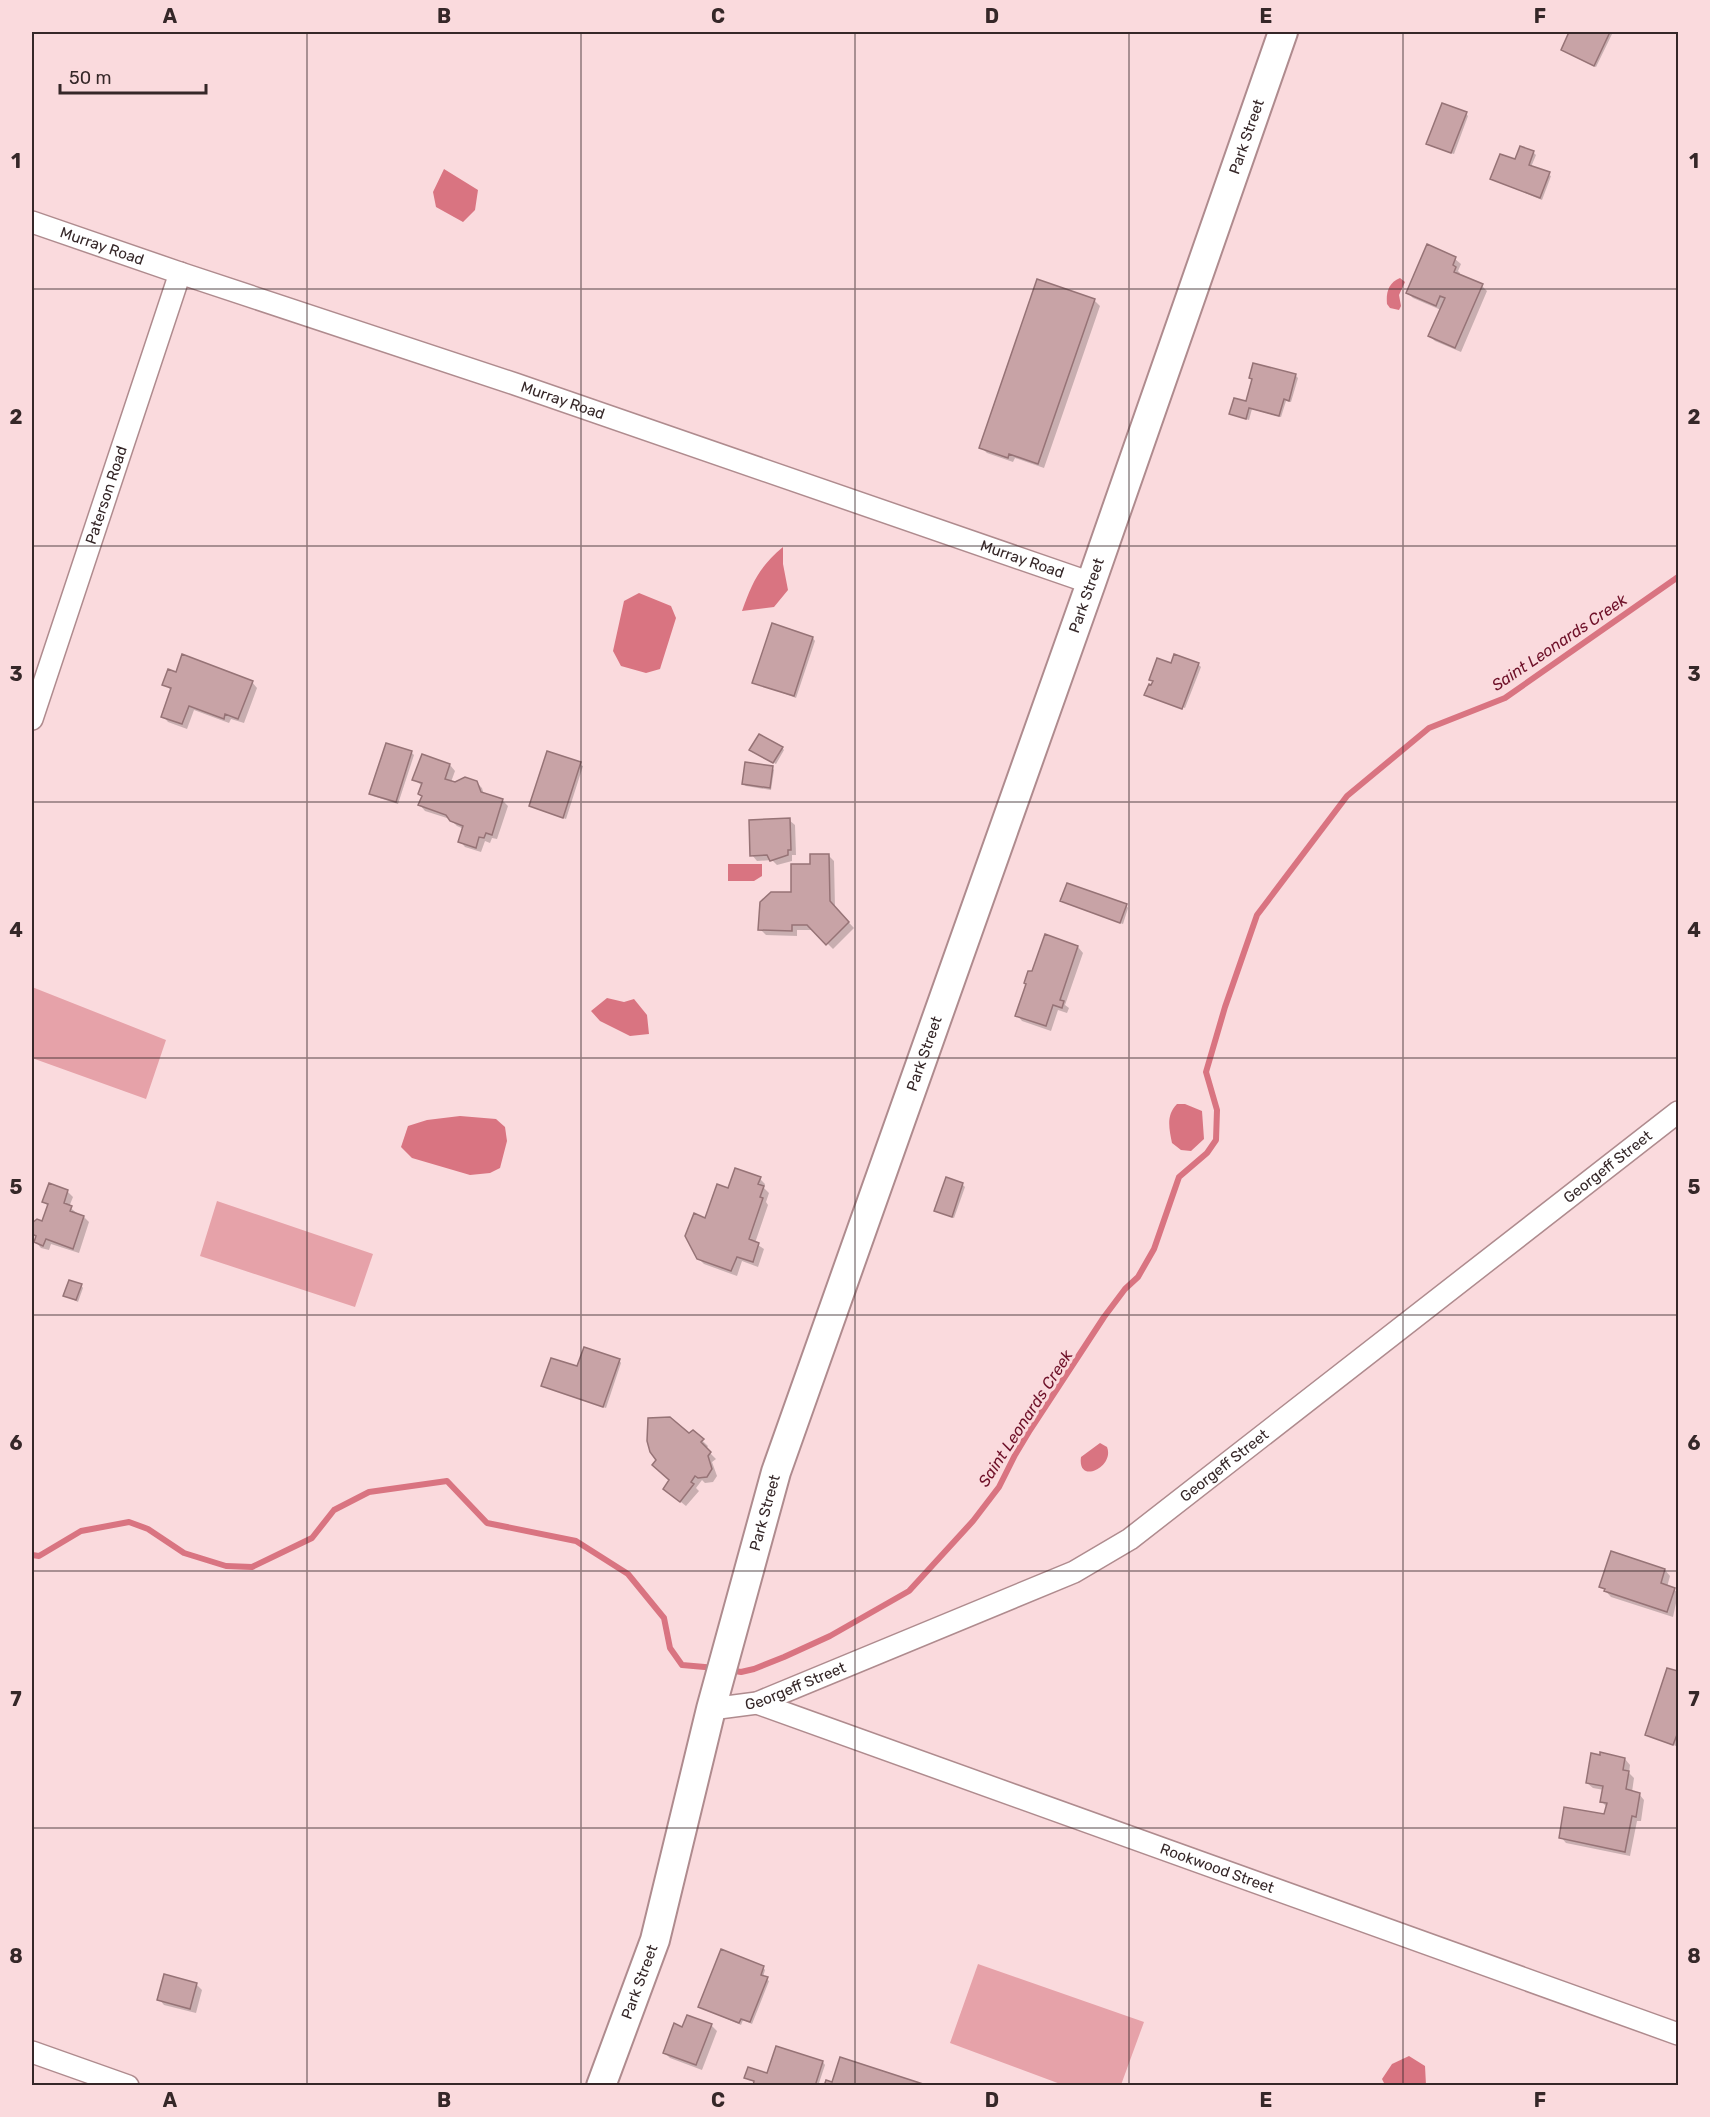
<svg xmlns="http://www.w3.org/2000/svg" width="1710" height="2117" font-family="Rubik,sans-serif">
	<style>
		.green { fill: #e6a2a9 }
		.water { fill: #d97481 }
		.shadow { fill: #0003 }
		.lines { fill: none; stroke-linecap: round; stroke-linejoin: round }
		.stream { stroke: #d97481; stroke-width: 6 }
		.building { fill: #c8a3a6; stroke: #967376; stroke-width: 1.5 }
		.street-casing { stroke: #af8b8e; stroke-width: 24 }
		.secondary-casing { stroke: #af8b8e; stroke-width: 32 }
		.street { stroke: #fff; stroke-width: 21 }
		.secondary { stroke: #fff; stroke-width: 28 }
		.grid { fill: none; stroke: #352728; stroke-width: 1.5; stroke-opacity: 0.55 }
		.labels { text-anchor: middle; stroke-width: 6; stroke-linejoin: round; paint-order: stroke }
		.street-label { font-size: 15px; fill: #352728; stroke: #fadadd }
		.water-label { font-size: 16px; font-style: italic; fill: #6e1028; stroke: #fadadd }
		.neatline { fill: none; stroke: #352728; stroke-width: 2 }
		.grid-label { font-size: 20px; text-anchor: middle; font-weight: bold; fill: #352728 }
	</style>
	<rect width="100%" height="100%" fill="#fadadd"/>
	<!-- green -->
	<path class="green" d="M32 987 166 1040 146 1099 32 1058Z
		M217 1201 373 1254 355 1307 200 1256Z
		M978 1964 1144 2022 1121 2085H1063L950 2043Z"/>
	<!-- water -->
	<path class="water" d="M444 169 478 190 475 210 463 222 436 207 433 192Z
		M1400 278 1405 282 1399 295 1401 306 1399 310 1390 308 1387 304C1386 293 1388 283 1400 278Z
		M783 547V564L788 590 774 607 742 611C752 583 759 567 783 547Z
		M639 593 671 606 676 618 660 669 646 673 621 666 613 651 624 601Z
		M728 864H762V876L754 881H728Z
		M607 998 624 1002 634 999 647 1015 649 1034 630 1036 600 1021 591 1011Z
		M1177 1104H1185L1202 1111 1204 1139 1191 1151 1181 1150 1172 1143C1169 1128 1166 1115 1177 1104Z
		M460 1116 496 1119 505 1127 507 1141 500 1168 490 1173 470 1175 412 1158 401 1147 408 1126 427 1120Z
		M1100 1443 1107 1447C1115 1467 1077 1485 1081 1457Z
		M1409 2056 1425 2066 1426 2085H1385L1382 2079 1392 2064Z"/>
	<!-- shadow -->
	<path class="shadow" d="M1571 32H1613L1596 67 1563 50Z
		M1466 114 1468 116 1454 154 1431 146Z
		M1533 152 1536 155 1531 167 1551 176 1542 200 1492 179 1516 161Z
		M1455 259 1461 264 1458 271 1460 273 1459 276 1482 286 1487 291 1461 352 1435 341 1430 336 1441 310 1413 298 1408 293Z
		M1094 300 1100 306 1044 468 1015 458 1013 462 987 453 981 447Z
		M1295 375 1298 378 1291 402 1286 401 1281 417 1252 409 1249 420 1231 414Z
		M813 638 815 641 796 698 754 682Z
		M1198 664 1201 667 1185 708 1147 694 1154 682 1151 679 1172 665Z
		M177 674 252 682 257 688 244 723 231 719 229 723 194 710 187 729 168 722 163 716 172 691 164 684Z
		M782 748 784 750 776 764 754 752Z
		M411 752 414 755 398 804 373 796 371 794Z
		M548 753 583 766 566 819 531 806Z
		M450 765 455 771 451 782H476L482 788 484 795 503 801 508 806 497 839 492 838 490 843 485 841 481 852 465 847 460 841 464 829 457 826 450 819 425 811 420 805 423 797V786L414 780Z
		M772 768 774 770 771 790 746 786 743 784Z
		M789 820 795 825 796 855H792V861L777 865 772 860 757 861 752 855Z
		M829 856 834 861 835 908 854 928 833 949 814 930H797V936L766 935 760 929 793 893 812 865Z
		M1062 901 1126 905 1128 908 1123 924Z
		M1046 936 1078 947 1083 953 1065 1005 1069 1008 1067 1013 1058 1010 1051 1031 1022 1021 1017 1015Z
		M760 1179 765 1184 764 1188 769 1193 766 1202 768 1205 755 1243 764 1249 758 1267 742 1261 737 1276 704 1264 698 1258 706 1219 729 1190Z
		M962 1184 965 1187 954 1218 938 1212 936 1210Z
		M67 1191 73 1197 69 1207 77 1213 76 1214 84 1217 89 1222 79 1253 51 1244 49 1250 41 1248 36 1242 37 1238 32 1230 33 1223H43L49 1207 44 1202Z
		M81 1285 83 1288 78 1302 65 1296Z
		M619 1360 621 1363 606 1408 543 1386 578 1368Z
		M693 1432 708 1446 706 1449 716 1459 712 1462 717 1476 713 1482 705 1483 702 1480 696 1488 699 1491 686 1506 671 1494 689 1435Z
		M1665 1570 1670 1576 1667 1587 1674 1589 1678 1594 1673 1617 1611 1597 1601 1586Z
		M1668 1670 1678 1673V1737L1676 1746 1646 1735Z
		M1625 1759 1630 1765 1629 1773 1634 1778 1632 1792 1639 1794 1644 1800 1641 1821H1637L1630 1856 1566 1843 1561 1837 1605 1816 1607 1807 1602 1802 1604 1790 1593 1788 1587 1783Z
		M763 1967 765 1970 763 1977 769 1981 752 2024 743 2020 741 2025 700 2007Z
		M196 1984 202 1990 196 2013 164 2005 159 1999Z
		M711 2025 717 2031 702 2070 670 2058 664 2052 683 2029Z
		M777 2048 823 2062 825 2065 818 2086H754L755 2082 748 2080 746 2078 768 2075Z
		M510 2083 513 2086H488Z"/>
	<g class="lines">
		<!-- stream -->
		<path class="stream" d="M32 1555 39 1556 81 1531 129 1522 148 1529 184 1553 226 1566 252 1567 312 1538 334 1510 369 1492 447 1481 487 1523 576 1541 628 1574 664 1618 670 1648 682 1665 716 1668
			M729 1670 741 1672 754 1669 784 1657 830 1636 909 1591 973 1521 999 1487 1015 1455 1030 1430 1104 1317 1125 1289 1138 1277 1154 1249 1179 1177 1207 1153 1216 1140 1217 1110 1206 1072 1225 1007 1257 915 1347 796 1429 728 1505 698 1678 577"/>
	</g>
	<!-- building -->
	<path class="building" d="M1569 32H1610L1594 66 1561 50Z
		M1442 103 1467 112 1451 153 1426 144Z
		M1520 146 1534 151 1529 165 1550 172 1540 198 1490 179 1500 154 1515 159Z
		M1427 244 1456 257 1453 265 1456 267 1454 272 1483 284 1455 348 1428 336 1445 298 1440 296 1436 306 1406 293Z
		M1037 279 1095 299 1038 464 1009 454 1008 458 979 448Z
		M1253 363 1296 374 1289 401 1284 399 1279 416 1249 408 1246 419 1229 414 1234 398 1246 401 1252 379 1249 378Z
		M772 623 813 637 794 696 752 683Z
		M182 654 253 681 238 719 225 714 224 719 189 706 182 724 161 717 171 688 162 685 168 669 176 672Z
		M1174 654 1199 663 1182 709 1144 695 1149 684 1151 685 1153 681 1149 680 1157 658 1171 663Z
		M759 734 783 747 773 763 749 750Z
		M386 743 412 751 396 802 369 794Z
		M547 751 581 762 563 818 529 806Z
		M422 754 450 764 445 779 455 782 465 777 477 781 481 792 503 799 492 835 486 833 484 838 479 837 476 848 458 842 463 826 450 821 446 815 418 805 422 796 418 794 422 783 412 780Z
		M745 762 773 766 770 788 742 784Z
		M790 818 791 850H788V855L770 861 767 855 750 856 749 820Z
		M810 854H829L830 901 849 922 826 945 807 925H792V931L758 930 760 902 771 892H791V864H810Z
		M1067 883 1127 904 1120 923 1060 901Z
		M1045 934 1078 946 1060 1000 1064 1001 1062 1008 1053 1005 1046 1026 1015 1016 1026 984 1024 983 1028 971H1032Z
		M735 1168 761 1177 758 1184 764 1186 760 1197 763 1198 749 1239 759 1243 753 1262 737 1257 731 1271 697 1259 685 1236 694 1213 705 1218 717 1184 728 1188Z
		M946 1177 963 1183 952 1217 934 1211Z
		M49 1183 68 1190 64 1203 72 1206 70 1211 84 1216 73 1249 46 1239 43 1246 34 1242 36 1236 32 1234V1223L37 1219 42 1221 48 1204 42 1202Z
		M69 1280 82 1284 76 1300 63 1296Z
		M584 1347 620 1359 603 1407 541 1386 551 1358 577 1366Z
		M670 1417 689 1433 693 1430 704 1439 701 1442 711 1452 708 1456 712 1469 707 1477 698 1478 695 1476 691 1482 694 1484 680 1502 663 1489 669 1480 652 1465 656 1460 650 1452 647 1441 648 1418Z
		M1611 1551 1665 1569 1661 1583 1675 1588 1667 1612 1604 1591 1605 1589 1599 1587Z
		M1667 1668 1678 1671V1732L1673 1745 1645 1735Z
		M1600 1752 1625 1758 1623 1770 1629 1771 1626 1789 1640 1793 1636 1817 1632 1816 1625 1852 1559 1838 1564 1807 1604 1814 1607 1803 1600 1802 1603 1786 1586 1783 1591 1753 1600 1755Z
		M721 1949 764 1966 761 1975 768 1977 750 2022 741 2019 739 2023 698 2007Z
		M164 1974 197 1983 190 2009 157 2000Z
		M687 2015 712 2024 696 2065 663 2053 674 2023 682 2027Z
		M776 2046 823 2061 815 2086H753L754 2081 744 2078 748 2067 767 2073Z
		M840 2057 923 2084 922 2086H824L826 2080 832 2082Z"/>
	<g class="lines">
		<!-- street casing -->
		<g class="street-casing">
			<g id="street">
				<path id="s1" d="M32 222 180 273 515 384 1091 583"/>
				<path id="s2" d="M32 719 180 273"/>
				<path id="s3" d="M757 1703 1678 2034"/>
				<path id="s4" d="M711 1709 757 1703 1074 1572 1130 1539 1678 1112"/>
				<path d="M32 2052 128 2086"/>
			</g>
		</g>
		<!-- secondary casing -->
		<g class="secondary-casing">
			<g id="secondary">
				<path id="s5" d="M601 2086 655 1940 711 1709 776 1472 1091 583 1283 32"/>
			</g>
		</g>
		<!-- street -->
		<use href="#street" class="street"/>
		<!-- secondary -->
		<use href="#secondary" class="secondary"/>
	</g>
	<!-- grid -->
	<path class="grid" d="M307 32V2086M581 32V2086M855 32V2086M1129 32V2086M1403 32V2086M32 289H1678M32 546H1678M32 802H1678M32 1058H1678M32 1315H1678M32 1571H1678M32 1828H1678"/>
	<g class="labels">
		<!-- street labels -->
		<g class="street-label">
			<text dy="5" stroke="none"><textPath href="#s5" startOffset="2055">Park Street</textPath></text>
			<text dy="5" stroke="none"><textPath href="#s1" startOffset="74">Murray Road</textPath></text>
			<text dy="5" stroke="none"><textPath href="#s1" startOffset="560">Murray Road</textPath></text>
			<text dy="5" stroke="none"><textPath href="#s2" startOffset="236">Paterson Road</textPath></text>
			<text dy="5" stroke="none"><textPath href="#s1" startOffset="1046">Murray Road</textPath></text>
			<text dy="5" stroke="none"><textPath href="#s5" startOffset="1569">Park Street</textPath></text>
			<text dy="5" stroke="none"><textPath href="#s5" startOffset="1083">Park Street</textPath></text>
			<text dy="5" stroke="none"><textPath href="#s4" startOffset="1060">Georgeff Street</textPath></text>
			<text dy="5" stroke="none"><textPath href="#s4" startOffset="574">Georgeff Street</textPath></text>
			<text dy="5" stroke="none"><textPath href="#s5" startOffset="597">Park Street</textPath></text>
			<text dy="5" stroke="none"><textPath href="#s4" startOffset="88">Georgeff Street</textPath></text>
			<text dy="5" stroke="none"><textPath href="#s3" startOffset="489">Rookwood Street</textPath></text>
			<text dy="5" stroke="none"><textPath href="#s5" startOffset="111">Park Street</textPath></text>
		</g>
		<!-- water labels -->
		<g class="water-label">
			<text transform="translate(1559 642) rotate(-34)" y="6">Saint Leonards Creek</text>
			<text transform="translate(1025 1418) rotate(-57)" y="6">Saint Leonards Creek</text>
		</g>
	</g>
	<!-- border -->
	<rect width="1710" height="2117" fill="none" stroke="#fadadd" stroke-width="66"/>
	<!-- scale -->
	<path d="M60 84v9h146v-9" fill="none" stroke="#352728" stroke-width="3"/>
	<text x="69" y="84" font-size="18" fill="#352728" stroke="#fadadd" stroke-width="4.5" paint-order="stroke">50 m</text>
	<rect x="33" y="33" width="1644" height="2051" class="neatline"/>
	<g class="grid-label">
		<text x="170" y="23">A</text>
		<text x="444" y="23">B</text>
		<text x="718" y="23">C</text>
		<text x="992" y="23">D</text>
		<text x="1266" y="23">E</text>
		<text x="1540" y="23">F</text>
		<text x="16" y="168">1</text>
		<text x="1694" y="168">1</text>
		<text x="16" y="424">2</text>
		<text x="1694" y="424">2</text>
		<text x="16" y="681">3</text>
		<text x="1694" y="681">3</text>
		<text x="16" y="937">4</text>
		<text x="1694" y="937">4</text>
		<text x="16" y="1194">5</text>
		<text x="1694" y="1194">5</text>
		<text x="16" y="1450">6</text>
		<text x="1694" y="1450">6</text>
		<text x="16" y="1706">7</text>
		<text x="1694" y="1706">7</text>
		<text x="16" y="1963">8</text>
		<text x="1694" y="1963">8</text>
		<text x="170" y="2107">A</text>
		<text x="444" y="2107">B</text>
		<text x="718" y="2107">C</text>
		<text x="992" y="2107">D</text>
		<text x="1266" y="2107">E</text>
		<text x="1540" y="2107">F</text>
	</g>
</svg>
